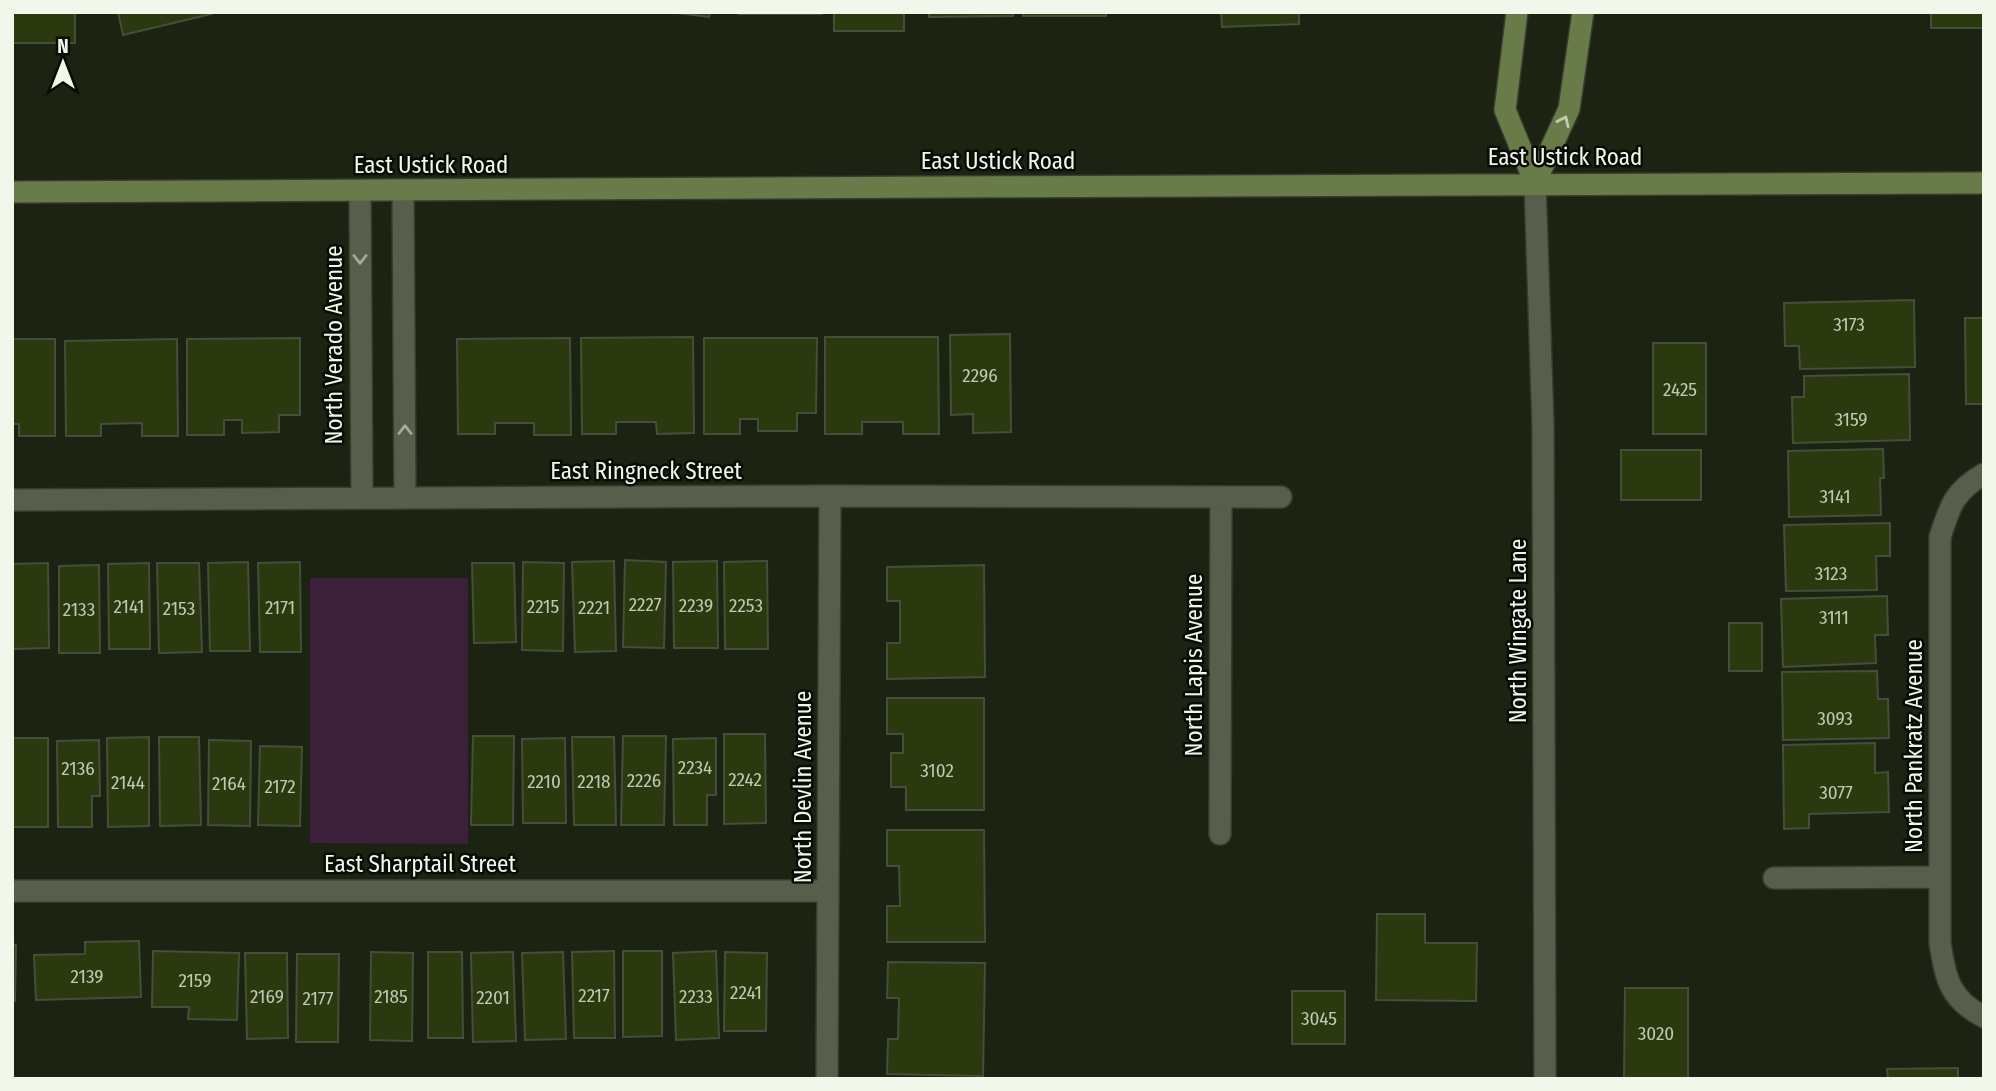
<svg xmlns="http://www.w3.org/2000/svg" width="1996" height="1091" font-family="'Fira Sans Condensed',sans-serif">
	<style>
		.green { fill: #3c1f39 }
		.building { fill: #2a390e; stroke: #464e3b; stroke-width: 2 }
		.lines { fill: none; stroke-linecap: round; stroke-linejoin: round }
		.street-casing { stroke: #363c30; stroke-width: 24 }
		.secondary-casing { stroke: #363c30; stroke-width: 24 }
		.street { stroke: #575f4c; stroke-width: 21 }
		.secondary { stroke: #687b49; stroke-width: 21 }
		.oneway { stroke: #c2ccb2 }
		.oneway2 { stroke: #a4ab9c }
		.labels { text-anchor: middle; stroke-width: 5; stroke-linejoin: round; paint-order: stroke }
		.number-label { font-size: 19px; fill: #c0c8b4 }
		.street-label { font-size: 23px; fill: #f2f7eb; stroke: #090b05 }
	</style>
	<rect width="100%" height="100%" fill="#1d2312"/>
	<!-- green -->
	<path class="green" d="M310 578H468V844L310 843Z"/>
	<!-- building -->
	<path class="building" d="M12 12H75V43H12Z
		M118 12H210L211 14 123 35Z
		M669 12H710L709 17Z
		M739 12H822V14H739Z
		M834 12H904V31H834Z
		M929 12H1013V16L929 17Z
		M1023 12H1106V16H1023Z
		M1221 12H1299V24L1222 27Z
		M1931 12H1984V28H1931Z
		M1914 300 1915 367 1800 369 1799 346H1785L1784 303Z
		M1965 318H1984V404H1966Z
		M1010 334 1011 432 973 433V414L951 415 950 335Z
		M693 337 694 433 657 434 656 422H616V434H582L581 338Z
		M825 337H938L939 434H903V422H862V434H825Z
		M300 338V415H279V432L242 433V420H224V435H187V339Z
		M570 338 571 435H534V423H495V434H458L457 339Z
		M704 338H817L816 413H797V431H758V419H740V434H704Z
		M12 339H55V436H19V424H12Z
		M177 339 178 436H142V423L101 424V436H66L65 341Z
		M1653 343H1706V434H1653Z
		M1909 374 1910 440 1793 443 1792 397H1804V376Z
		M1883 449 1884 478H1880L1881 515 1789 517 1788 451Z
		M1621 450H1701V500H1621Z
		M1890 523V556H1876L1877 590 1786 591 1784 525Z
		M625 560 666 562 664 648 623 647Z
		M614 561 616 651 575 652 572 562Z
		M717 561 718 648H674L673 562Z
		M767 561 768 649H725L724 562Z
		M248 562 250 651H210L208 563Z
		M300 562 301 652H260L258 563Z
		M523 562 564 563 563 651 522 650Z
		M48 563 49 648 12 649V564Z
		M149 563 150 649H109L108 564Z
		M157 563H199L202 652 159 653Z
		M472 563H514L516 642 474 643Z
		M99 565 100 653H59V566Z
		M984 565 985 677 887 679V643H900V601H887V567Z
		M1887 596 1888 635H1875L1876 663 1783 667 1781 599Z
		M1729 623H1762V671H1729Z
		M1877 671 1878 699H1888L1889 738 1783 740 1782 672Z
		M887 698H984V810H906V787H891V753H903V734H887Z
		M724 734H765L766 823 724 824Z
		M473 736H514L513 825H471Z
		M623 736H666L664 825H621Z
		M149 737V826L108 827 107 738Z
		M159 737H199L201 825 160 826Z
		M572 737H614L616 825H574Z
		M12 738H48V827H12Z
		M565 738 566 823H523L522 739Z
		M716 738V795H707V825H674L673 739Z
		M99 740 100 796H92V827H58L57 741Z
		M209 740 251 741 250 826 208 825Z
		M1875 743V773L1888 772 1889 812 1809 814V828L1784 829 1783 745Z
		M260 746 302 747 300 826 258 825Z
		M887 830H984L985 942H887V906H900L899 866H887Z
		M1377 914H1425V943H1477L1476 1001 1376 1000Z
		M139 941 141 997 36 1000 34 955 85 954V942Z
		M12 944 16 945 15 1001H12Z
		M153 951 239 953 237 1020 188 1019 189 1007H152Z
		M614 951 615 1038H574L572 952Z
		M623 951H662V1036L623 1037Z
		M716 951 719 1038 676 1040 673 953Z
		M371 952 413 953 412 1041 370 1040Z
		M428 952H462L463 1038H428Z
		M513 952 516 1041 473 1042 471 953Z
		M563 952 566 1039 525 1040 522 953Z
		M725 952 767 953 766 1031H724Z
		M245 953H287L288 1038 247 1039Z
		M297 954H339L338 1042H296Z
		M888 962 985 963 983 1076 887 1074 888 1039H898L899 998H887Z
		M1625 988H1688V1079H1624Z
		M1292 991H1345V1044H1292Z
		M1958 1068V1079H1888L1887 1069Z"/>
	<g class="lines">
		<!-- street casing -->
		<g class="street-casing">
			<path id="street" d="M1535 183 1543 426 1545 1079
				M360 191 362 498
				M403 191 405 498
				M1984 474C1954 491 1950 506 1940 537V943C1946 979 1949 999 1984 1017
				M12 500 830 496 1281 497
				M1220 834 1221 497
				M1774 878 1940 877
				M12 891H828
				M827 1079 830 496"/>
		</g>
		<!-- secondary casing -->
		<g class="secondary-casing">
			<path id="secondary" d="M1517 12 1505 110 1535 183
				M1535 183 1569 109 1583 12
				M12 192C669 190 1327 183 1984 183"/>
		</g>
		<!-- street -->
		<use href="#street" class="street"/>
		<!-- secondary -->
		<use href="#secondary" class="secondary"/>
	</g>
	<!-- one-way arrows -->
	<defs><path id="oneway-chevron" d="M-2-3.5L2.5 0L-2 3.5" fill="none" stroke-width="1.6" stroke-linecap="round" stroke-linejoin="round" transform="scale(1.75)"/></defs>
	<use class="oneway" href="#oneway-chevron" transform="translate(1564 121) rotate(-65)"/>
	<g class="oneway2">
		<use href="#oneway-chevron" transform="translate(360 259) rotate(90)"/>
		<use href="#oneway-chevron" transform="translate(405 430) rotate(-90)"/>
	</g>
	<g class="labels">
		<!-- number labels -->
		<g class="number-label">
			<text x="1849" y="331">3173</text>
			<text x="980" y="382">2296</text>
			<text x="1680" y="396">2425</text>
			<text x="1851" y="426">3159</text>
			<text x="1835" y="503">3141</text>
			<text x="1831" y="580">3123</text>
			<text x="645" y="611">2227</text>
			<text x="696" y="612">2239</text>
			<text x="746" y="612">2253</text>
			<text x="129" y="613">2141</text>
			<text x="543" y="613">2215</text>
			<text x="280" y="614">2171</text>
			<text x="594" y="614">2221</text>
			<text x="179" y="615">2153</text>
			<text x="79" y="616">2133</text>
			<text x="1834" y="624">3111</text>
			<text x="1835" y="725">3093</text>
			<text x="695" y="774">2234</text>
			<text x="78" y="775">2136</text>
			<text x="937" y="777">3102</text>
			<text x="745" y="786">2242</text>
			<text x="644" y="787">2226</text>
			<text x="544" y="788">2210</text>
			<text x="594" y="788">2218</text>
			<text x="128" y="789">2144</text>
			<text x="229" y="790">2164</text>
			<text x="280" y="793">2172</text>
			<text x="1836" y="799">3077</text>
			<text x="87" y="983">2139</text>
			<text x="195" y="987">2159</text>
			<text x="746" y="999">2241</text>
			<text x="594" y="1002">2217</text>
			<text x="267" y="1003">2169</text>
			<text x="391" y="1003">2185</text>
			<text x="696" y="1003">2233</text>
			<text x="493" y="1004">2201</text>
			<text x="318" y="1005">2177</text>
			<text x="1319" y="1025">3045</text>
			<text x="1656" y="1040">3020</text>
		</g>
		<!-- street labels -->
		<g class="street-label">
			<text x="1565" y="165">East Ustick Road</text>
			<text x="998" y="169">East Ustick Road</text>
			<text x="431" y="173">East Ustick Road</text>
			<text transform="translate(334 345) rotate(-90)" y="8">North Verado Avenue</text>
			<text x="646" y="479">East Ringneck Street</text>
			<text transform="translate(1518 631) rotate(-90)" y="8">North Wingate Lane</text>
			<text transform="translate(1194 665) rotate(-90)" y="8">North Lapis Avenue</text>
			<text transform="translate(1914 746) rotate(-90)" y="8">North Pankratz Avenue</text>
			<text transform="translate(803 787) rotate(-90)" y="8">North Devlin Avenue</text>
			<text x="420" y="872">East Sharptail Street</text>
		</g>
	</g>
	<!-- border -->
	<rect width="1996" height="1091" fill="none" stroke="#f2f7eb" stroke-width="28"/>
	<!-- north arrow -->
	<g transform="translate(63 63)" stroke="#090b05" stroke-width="5" paint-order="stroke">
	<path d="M0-5L12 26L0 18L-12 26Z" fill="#f2f7eb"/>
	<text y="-10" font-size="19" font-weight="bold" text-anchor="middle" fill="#f2f7eb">N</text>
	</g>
</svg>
